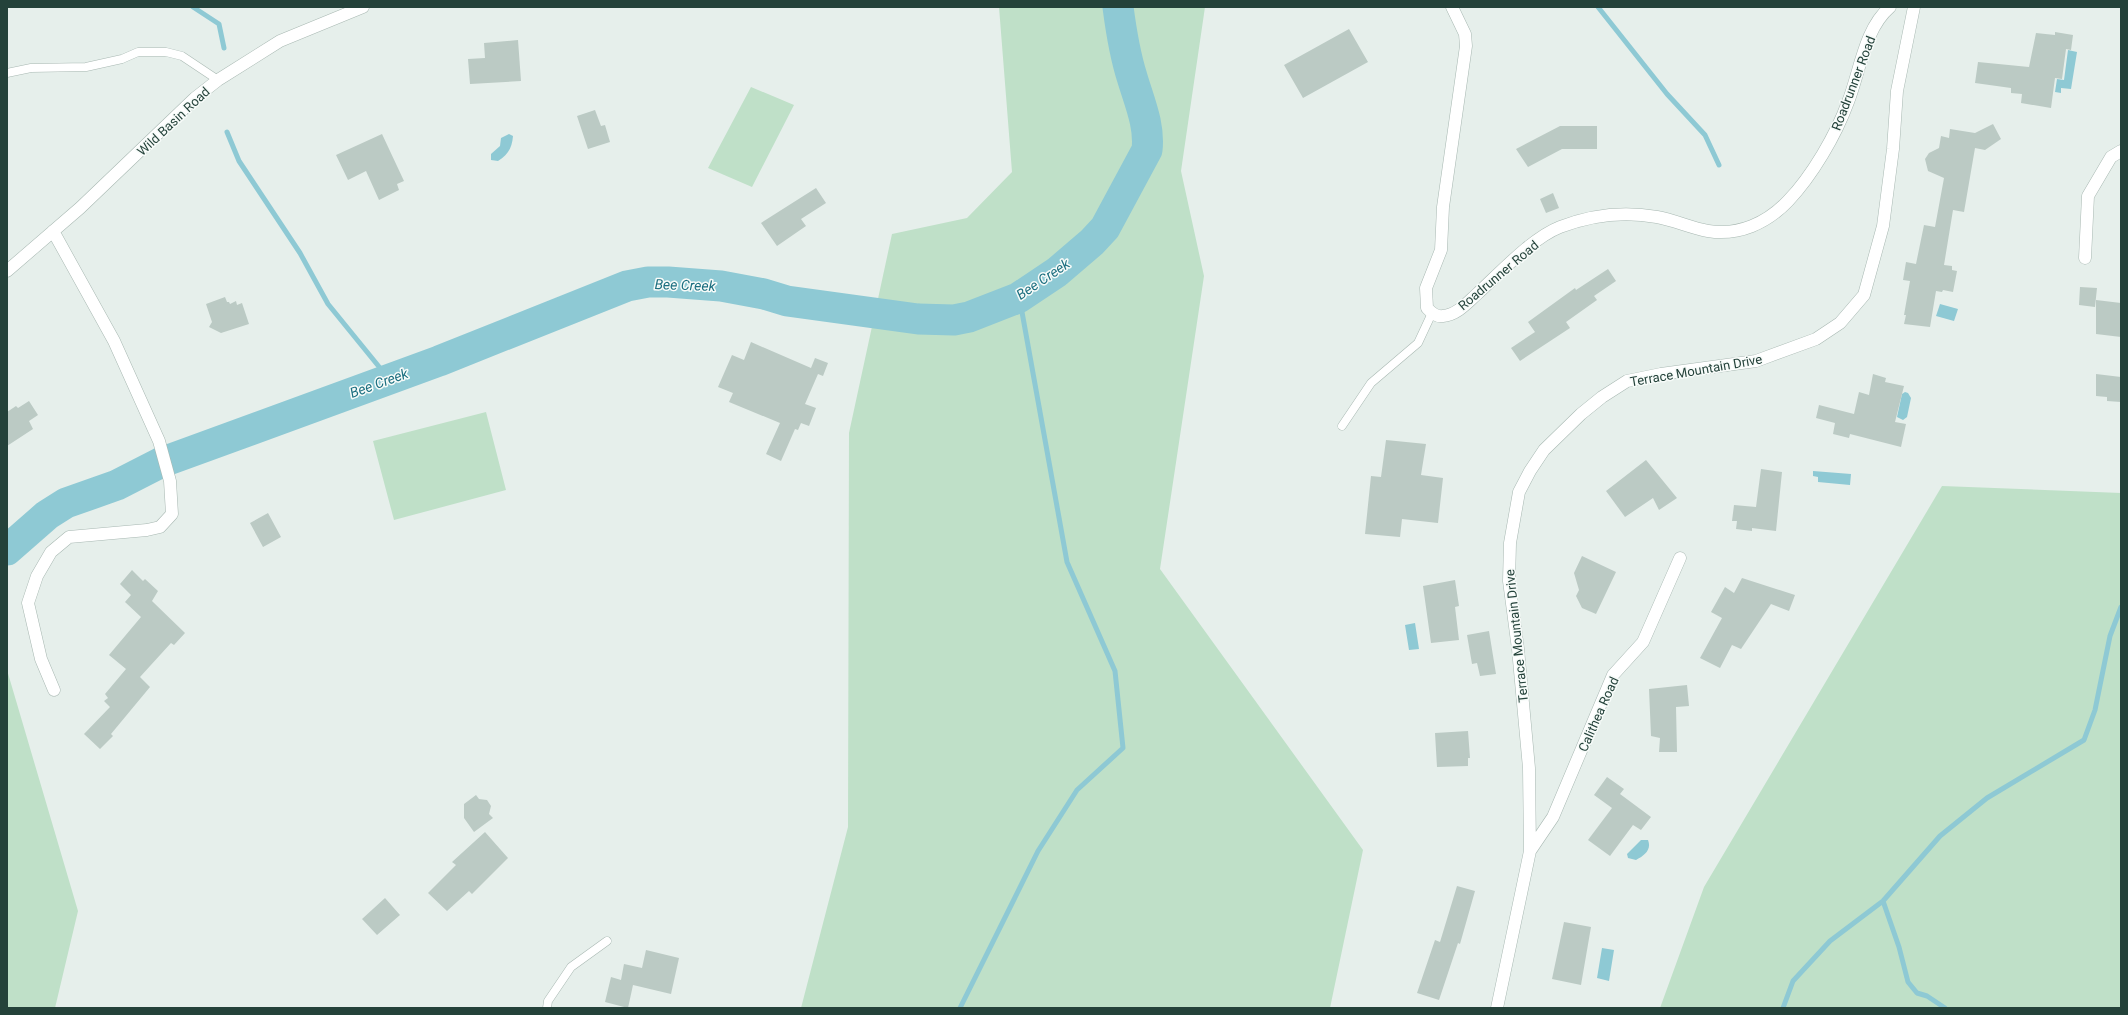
<svg xmlns="http://www.w3.org/2000/svg" width="2128" height="1015" font-family="Roboto,sans-serif">
	<style>
		.green { fill: #bfe0c8 }
		.water { fill: #8ec9d4 }
		.lines { fill: none; stroke-linecap: round; stroke-linejoin: round }
		.stream { stroke: #8ec9d4; stroke-width: 5 }
		.river { stroke: #8ec9d4; stroke-width: 31 }
		.building { fill: #bbcac4 }
		.service-casing { stroke: #a8b8b2; stroke-width: 9 }
		.minor-casing { stroke: #a8b8b2; stroke-width: 13 }
		.service { stroke: #fff; stroke-width: 8 }
		.minor { stroke: #fff; stroke-width: 12 }
		.labels { text-anchor: middle; stroke-width: 3; stroke-linejoin: round; paint-order: stroke }
		.street-label { font-size: 13px; fill: #24423a; stroke: #f7fbf9 }
		.water-label { font-size: 14px; font-style: italic; fill: #1c6f80; stroke: #f7fbf9 }
	</style>
	<rect width="100%" height="100%" fill="#e6efeb"/>
	<!-- green -->
	<path class="green" d="M999 7H1205L1181 171 1204 276 1160 569 1363 850 1330 1008H801L848 827 849 433 892 234 967 218 1012 172Z
		M751 87 794 105 752 187 708 168Z
		M486 412 506 490 394 520 373 441Z
		M1942 486 2121 493V1008H1660L1704 887Z
		M7 670 78 911 55 1008H7Z"/>
	<!-- water -->
	<path class="water" d="M2068 50 2077 52 2071 89 2061 88V93L2055 92 2057 79 2064 80Z
		M509 134 513 136C512 148 508 155 498 161L491 160V154L500 146 501 138Z
		M1940 304 1958 309 1954 321 1936 316Z
		M1905 392 1908 393 1911 398 1907 417 1903 420 1897 417 1902 394Z
		M1813 471 1851 474 1850 485 1818 482V477L1813 476Z
		M1415 623 1419 649 1409 650 1405 625Z
		M1641 840H1648C1652 850 1644 856 1636 860L1628 858 1627 854Z
		M1602 948 1614 950 1609 981 1597 978Z"/>
	<g class="lines">
		<!-- stream -->
		<path class="stream" d="M193 7 219 24 224 48
			M1598 7 1667 94 1705 135 1719 165
			M227 132 239 161 300 253 328 304 389 379
			M1883 901 1899 947 1908 982 1917 993 1927 996 1945 1008
			M960 1008 1038 851 1077 790 1123 748 1115 671 1067 562 1022 312 1018 298
			M1783 1008 1793 981 1830 941 1883 901 1940 836 1987 798 2084 740 2095 710 2110 636 2121 607"/>
		<!-- river -->
		<path class="river" d="M7 550 47 515 66 503 117 485 160 463 439 361 627 286 648 282H668L721 286 764 294 787 301 918 319 954 320 969 317 1018 298 1057 272 1092 242 1105 228 1147 150C1150 125 1139 101 1132 77 1125 55 1121 30 1118 7"/>
	</g>
	<!-- building -->
	<path class="building" d="M1349 29 1368 62 1303 98 1284 65Z
		M2055 32 2073 35 2071 50 2066 49 2062 79 2055 78 2051 108 2021 103 2022 94 2011 93V88L1975 83 1978 62 2029 67 2036 33 2055 35Z
		M518 40 521 81 470 84 468 59 485 58 484 43Z
		M595 110 601 126 605 125 610 142 588 149 577 116Z
		M1993 124 2001 139 1985 150 1975 148 1964 212 1953 210 1944 265 1952 266V270L1957 271 1953 292 1943 290 1942 292 1936 291 1930 327 1904 324 1906 315H1904L1910 281 1903 280 1906 262 1916 264 1924 225 1935 227 1944 178 1928 171 1925 159 1929 153 1939 148 1941 136 1949 138 1950 129 1975 133Z
		M1560 126H1597V149H1562L1528 167 1516 149Z
		M382 134 404 181 397 184 399 190 379 200 366 171 348 180 336 155Z
		M816 188 826 203 801 219 806 226 777 246 761 223Z
		M1553 193 1559 208 1546 213 1540 199Z
		M1608 269 1616 281 1594 296 1597 300 1566 322 1570 328 1520 361 1511 348 1535 332 1528 322 1575 288 1576 290Z
		M2080 287 2097 288 2095 307 2079 305Z
		M225 297 227 302H229L230 304 236 301 237 305 242 303 249 324 221 333 209 327 212 322 206 304Z
		M2096 300 2121 303V337L2096 334Z
		M751 342 811 368 815 358 828 363 823 376 818 374 805 404 816 408 809 426 801 423 798 430 795 429 781 461 766 454 780 423 729 402 733 393 718 387 732 355 744 360Z
		M1873 374 1886 378 1885 382 1904 386 1895 422 1906 424 1901 447 1850 434 1849 438 1833 434 1835 423 1816 418 1819 405 1854 414 1859 392 1869 395Z
		M2096 374 2121 377V402L2107 401V397L2096 396Z
		M29 401 38 415 29 421 33 429 7 446V412L16 406 18 408Z
		M1386 440 1426 444 1421 475 1443 478 1438 523 1402 519 1400 537 1365 534 1371 476 1381 477Z
		M1646 460 1677 498 1659 510 1653 498 1625 517 1606 491Z
		M1761 469 1782 472 1776 531 1752 528V531L1736 529 1737 521H1732L1734 505 1756 507Z
		M268 513 281 537 263 547 250 523Z
		M1582 556 1616 572 1596 614 1582 608 1576 596 1579 590 1574 573Z
		M132 570 143 581 145 579 158 591 152 601 185 633 174 645 171 643 140 677 150 687 111 734 113 736 100 749 84 734 110 707 104 701 108 698 105 694 126 669 109 655 141 617 125 602 131 595 120 584Z
		M1742 578 1795 595 1789 611 1771 604 1741 649 1732 645 1720 668 1700 658 1722 618 1711 612 1725 587 1734 593Z
		M1455 580 1459 606 1455 607 1459 640 1431 643 1423 586Z
		M1489 631 1496 674 1480 676 1477 663 1472 664 1467 635Z
		M1687 685 1689 706 1676 707 1677 752H1659L1660 738 1651 736 1649 689Z
		M1468 731 1470 758H1468V766L1437 767 1435 733Z
		M1607 777 1624 789 1620 794 1651 817 1641 830 1633 825 1610 856 1588 840 1612 808 1594 795Z
		M476 795 479 799 487 800 491 806 489 814 493 818 474 832 464 818V804Z
		M485 832 508 858 472 894 469 891 447 911 428 893 456 865 452 862Z
		M1457 886 1475 891 1460 944 1458 943 1439 1000 1417 993 1435 940 1440 942Z
		M385 898 400 915 377 935 362 919Z
		M1564 922 1591 927 1581 985 1552 979Z
		M646 950 679 958 671 994 633 985 628 1008 605 1002 611 977 621 980 624 964 642 968Z"/>
	<g class="lines">
		<!-- service casing -->
		<g class="service-casing">
			<path id="service" d="M7 73 31 68 86 67 122 59 138 52H166L182 56 218 80
				M1342 426 1371 383 1418 343 1432 313
				M547 1008 548 1001 571 967 607 941"/>
		</g>
		<!-- minor casing -->
		<g class="minor-casing">
			<path id="minor" d="M1452 7 1465 34 1466 46 1443 207 1441 250 1426 288 1427 308C1432 313 1436 317 1443 316 1457 315 1468 302 1477 294 1500 273 1532 238 1560 227 1591 215 1624 211 1657 217 1674 220 1691 228 1708 231 1739 236 1767 223 1788 201 1812 176 1836 135 1848 102 1860 72 1864 29 1890 7
				M53 231 114 341 159 441 170 481 172 514 160 527 147 530 69 537 51 552 37 576 28 603 41 659 54 690
				M2085 258 2088 196 2111 157 2121 151
				M7 271 80 208 195 98 218 80 280 41 363 7
				M1530 851 1553 817 1613 675 1643 642 1680 558
				M1497 1008 1530 851 1529 768 1518 649 1509 581 1510 543 1519 492 1530 471 1544 450 1581 414 1602 397 1627 381 1661 374 1756 361 1816 339 1840 323 1864 295 1883 226 1893 149 1897 91 1914 7"/>
		</g>
		<!-- service -->
		<use href="#service" class="service"/>
		<!-- minor -->
		<use href="#minor" class="minor"/>
	</g>
	<g class="labels">
		<!-- street labels -->
		<g class="street-label">
			<text transform="translate(1853 83) rotate(-69)" y="5">Roadrunner Road</text>
			<text transform="translate(173 121) rotate(-43)" y="5">Wild Basin Road</text>
			<text transform="translate(1498 275) rotate(-40)" y="5">Roadrunner Road</text>
			<text transform="translate(1696 370) rotate(-10)" y="5">Terrace Mountain Drive</text>
			<text transform="translate(1516 636) rotate(-96)" y="5">Terrace Mountain Drive</text>
			<text transform="translate(1598 714) rotate(-66)" y="5">Calithea Road</text>
		</g>
		<!-- water labels -->
		<g class="water-label">
			<text transform="translate(1043 279) rotate(-34)" y="5">Bee Creek</text>
			<text transform="translate(685 285) rotate(2)" y="5">Bee Creek</text>
			<text transform="translate(379 383) rotate(-20)" y="5">Bee Creek</text>
		</g>
	</g>
	<!-- border -->
	<rect width="2128" height="1015" fill="none" stroke="#24423a" stroke-width="16"/>
</svg>
